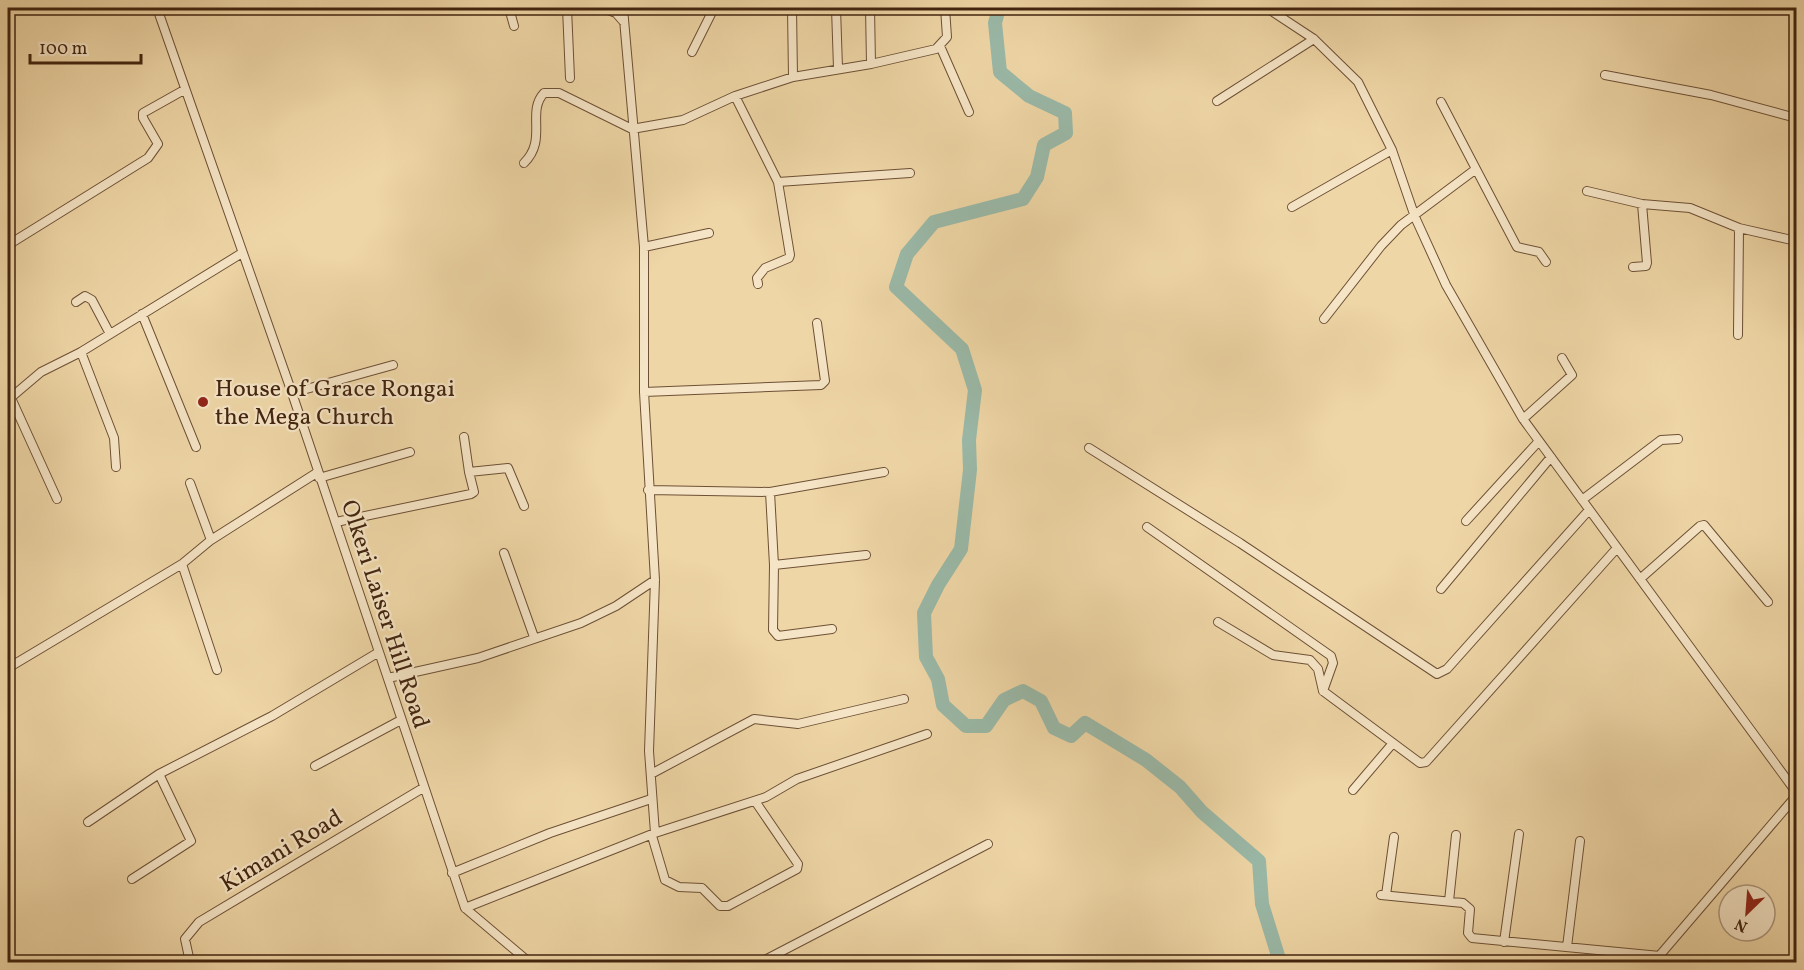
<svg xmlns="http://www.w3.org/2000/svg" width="1804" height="970" font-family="Vollkorn,serif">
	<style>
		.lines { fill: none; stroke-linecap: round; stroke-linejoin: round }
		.river { stroke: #9ab9a8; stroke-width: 14 }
		.minor-casing { stroke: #6d5035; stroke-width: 10 }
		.minor { stroke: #f5e4c5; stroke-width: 8 }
		.poi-dot { fill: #8f2418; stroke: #f5e4c5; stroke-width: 2 }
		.labels { text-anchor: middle; stroke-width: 4.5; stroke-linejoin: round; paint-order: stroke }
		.poi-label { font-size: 24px; fill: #42240f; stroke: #f5e4c5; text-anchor: start }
		.street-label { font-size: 24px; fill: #42240f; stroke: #f5e4c5 }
	</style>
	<rect width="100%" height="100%" fill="#efd6a6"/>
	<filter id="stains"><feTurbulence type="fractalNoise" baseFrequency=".00333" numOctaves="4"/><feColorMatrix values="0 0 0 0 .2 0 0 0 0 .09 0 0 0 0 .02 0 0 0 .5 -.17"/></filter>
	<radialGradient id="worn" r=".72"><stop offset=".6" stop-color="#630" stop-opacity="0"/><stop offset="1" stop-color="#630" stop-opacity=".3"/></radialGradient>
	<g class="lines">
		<!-- river -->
		<path class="river" d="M999 8 995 23 1000 72 1029 96 1065 113 1066 133 1044 145 1037 177 1023 199 934 222 907 254 896 287 962 349 975 390 969 440 970 470 961 549 938 585 924 613 926 657 938 679 943 705 966 726H986L1004 700 1023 691 1041 701 1054 728 1071 736 1085 723 1146 760 1180 787 1202 812 1259 861 1262 904 1280 962"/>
		<!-- minor casing -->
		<g class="minor-casing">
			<path id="minor" d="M157 8 292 393 465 908 529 962
				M509 8 514 26
				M567 8 570 78
				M603 8 616 13 623 21
				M623 8 644 247V392L655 580 649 751 655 833
				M792 8 793 77
				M836 8 838 68
				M870 8 871 64
				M1267 8 1314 39 1358 82 1392 150 1415 217 1446 285 1523 419 1796 792
				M1792 8 1796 26
				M940 46 969 112
				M692 52 714 8
				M1605 75 1711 95 1796 118
				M735 96 778 182 790 255 789 258 765 268 757 278 758 284
				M1217 101 1314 39
				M524 163C548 140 526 112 544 93H559L632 129 683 120 735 96 793 77 871 64 936 49 947 37 945 8
				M1476 169 1517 247 1539 252 1546 262
				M778 182 910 173
				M1587 191 1642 204 1690 208 1739 228 1796 241
				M1292 207 1392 150
				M8 245 148 158 158 144 143 118V113L184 90
				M644 247 709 233
				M1633 267 1646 266 1647 263 1642 204
				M76 302 85 296 92 300 110 334
				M142 314 196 447
				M1324 319 1381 246 1401 225 1476 169 1441 102
				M1738 335 1739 228
				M81 352 114 438 116 467
				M644 392 821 385 825 381 817 323
				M292 393 393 365
				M11 398 57 499
				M8 400 41 372 81 352 242 253
				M1523 419 1572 375 1562 358
				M464 437 469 472
				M1089 448 1240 543 1437 674 1447 669 1589 510
				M319 478 410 452
				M190 483 211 540
				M648 490 770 492 884 472
				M770 492 774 565 773 630 778 636 832 629
				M1582 500 1661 440 1678 439
				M1466 521 1539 441
				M336 522 471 494 474 492 469 472 508 468 524 506
				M1147 527 1331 656 1333 663 1323 691 1420 763 1426 762 1617 548
				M504 553 534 637
				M182 564 217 670
				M774 565 866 555
				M1640 579 1700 526 1704 525 1768 602
				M1441 589 1551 457
				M1218 622 1273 655 1310 660 1318 669 1323 691
				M8 668 182 564 211 540 318 472
				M388 678 478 658 581 623 616 606 655 580
				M315 766 401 720
				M651 774 754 719 798 724 904 699
				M1353 790 1393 743
				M88 822 159 774 272 716 379 652
				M652 836 665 880 679 887 702 888 720 906H728L797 869 798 864 755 801
				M452 873 550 833 651 799
				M132 879 191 841 159 774
				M1381 895 1463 903 1470 909 1468 933 1472 938 1660 956
				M1386 895 1394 837
				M1449 901 1456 835
				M465 908 655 833 766 797 797 779 927 734
				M1504 942 1519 834
				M1567 947 1580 841
				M190 962 185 939 199 922 423 788
				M761 962 988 844
				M1654 962 1796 796"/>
		</g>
		<!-- minor -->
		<use href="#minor" class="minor"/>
	</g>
	<!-- markers -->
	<circle class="poi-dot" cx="203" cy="402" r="6"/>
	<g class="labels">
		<!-- poi labels -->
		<g class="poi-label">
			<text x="215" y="396">House of Grace Rongai<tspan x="215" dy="28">the Mega Church</tspan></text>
		</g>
		<!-- street labels -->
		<g class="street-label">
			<text transform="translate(386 614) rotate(72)" y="8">Olkeri Laiser Hill Road</text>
			<text transform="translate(281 850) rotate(-31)" y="8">Kimani Road</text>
		</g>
	</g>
	<!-- margin -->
	<rect width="1804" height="970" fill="none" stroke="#efd6a6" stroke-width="30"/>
	<rect x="9" y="9" width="1786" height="952" fill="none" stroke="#42240f" stroke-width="3"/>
	<rect x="15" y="15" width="1774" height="940" fill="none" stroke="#42240f" stroke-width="1.5"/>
	<!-- north arrow -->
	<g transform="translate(1747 913) rotate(205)"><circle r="28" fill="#f5e4c5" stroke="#ad977c" stroke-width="1.5"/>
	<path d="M0-4.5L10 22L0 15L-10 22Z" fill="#8f2418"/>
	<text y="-9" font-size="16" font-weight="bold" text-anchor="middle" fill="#42240f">N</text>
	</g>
	<!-- scale -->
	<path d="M30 54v9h111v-9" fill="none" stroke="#42240f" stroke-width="3"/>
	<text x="39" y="54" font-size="18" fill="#42240f" stroke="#f5e4c5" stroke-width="4.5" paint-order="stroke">100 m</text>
	<rect width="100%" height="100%" filter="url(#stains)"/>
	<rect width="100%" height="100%" fill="url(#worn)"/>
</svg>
